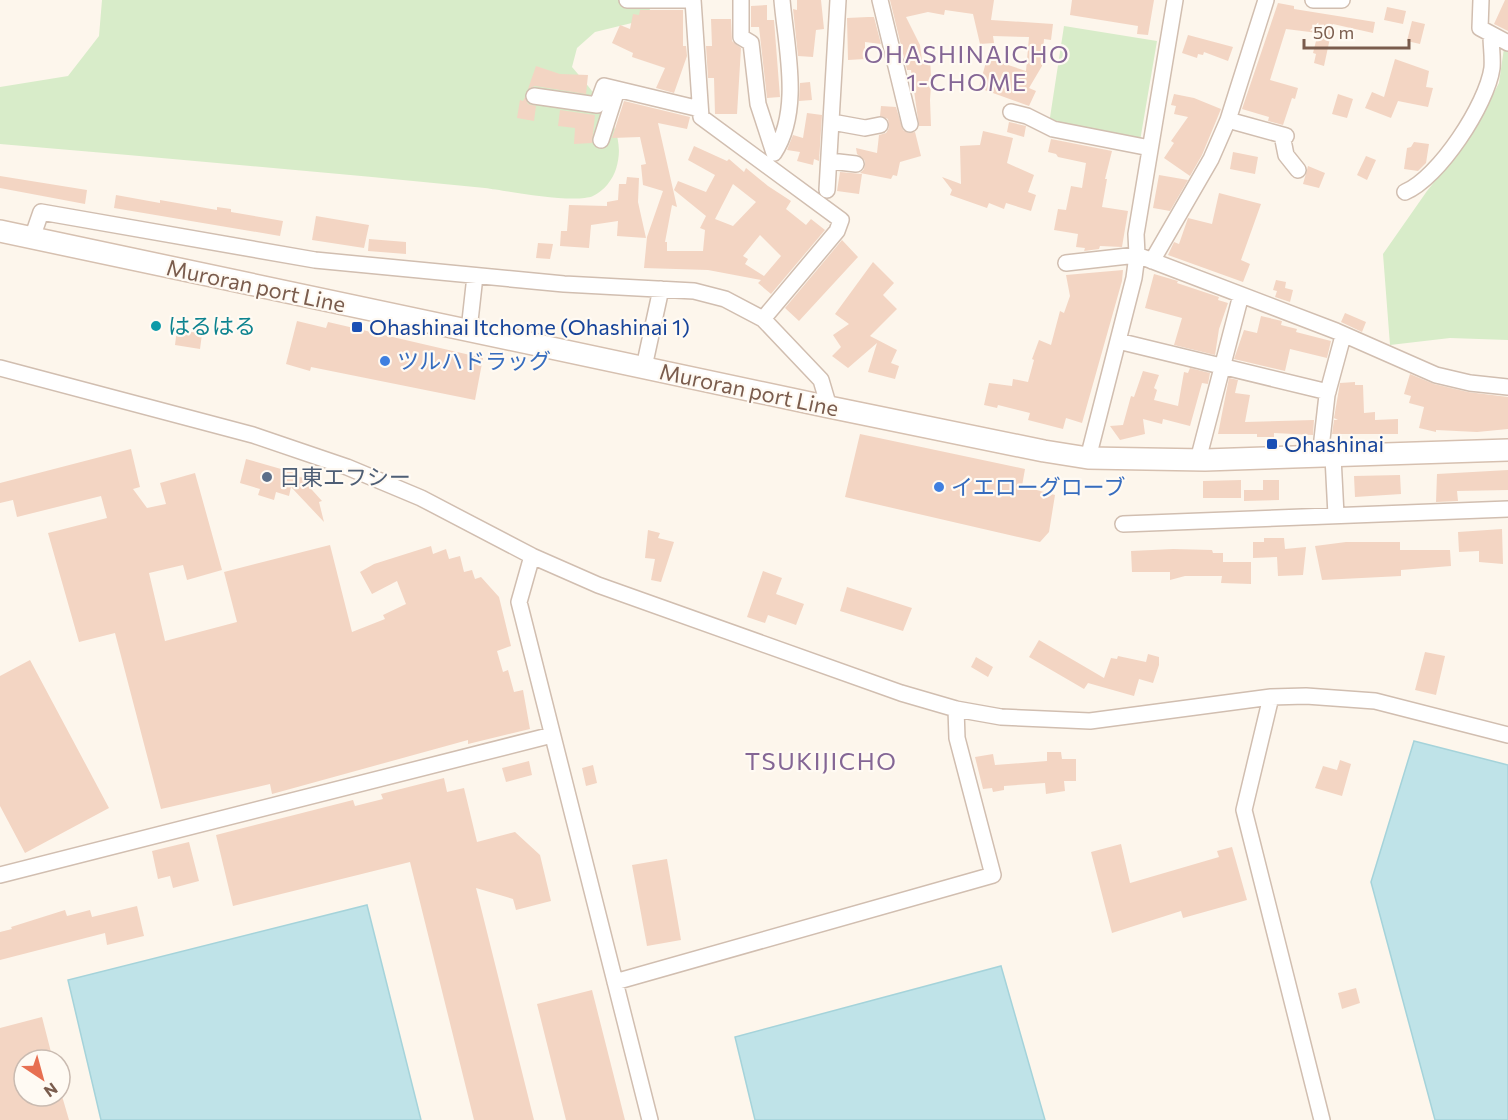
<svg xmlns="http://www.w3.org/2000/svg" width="1508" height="1120" font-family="Commissioner,'Noto Sans JP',sans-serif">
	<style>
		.green { fill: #d8ecc9 }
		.water { fill: #bfe3e8; stroke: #a5d3da; stroke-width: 1.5 }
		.building { fill: #f3d5c3; fill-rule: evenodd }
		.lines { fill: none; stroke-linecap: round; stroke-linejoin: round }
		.street-casing { stroke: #d1beb0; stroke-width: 18 }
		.secondary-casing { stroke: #d6c0b0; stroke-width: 24 }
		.street { stroke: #fff; stroke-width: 15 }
		.secondary { stroke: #fff; stroke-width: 21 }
		.culture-dot { fill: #0f9aa8; stroke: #fffaf3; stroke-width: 2 }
		.transit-dot { fill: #1a4fb4; stroke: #fffaf3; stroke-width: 2 }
		.shop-dot { fill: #3f7fe0; stroke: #fffaf3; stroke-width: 2 }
		.service-dot { fill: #5c6f8a; stroke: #fffaf3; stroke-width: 2 }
		.labels { text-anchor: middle; stroke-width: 4.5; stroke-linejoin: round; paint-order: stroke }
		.street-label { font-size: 22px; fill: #7a5c4d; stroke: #fffaf3 }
		.culture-label { font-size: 22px; fill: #0d838f; stroke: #fffaf3; text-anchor: start }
		.transit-label { font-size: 22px; fill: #164399; stroke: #fffaf3; text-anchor: start }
		.shop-label { font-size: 22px; fill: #366cbe; stroke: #fffaf3; text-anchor: start }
		.service-label { font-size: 22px; fill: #4e5e75; stroke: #fffaf3; text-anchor: start }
		.neighbourhood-label { font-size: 24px; letter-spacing: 1.5px; fill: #846695; stroke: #fffaf3 }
	</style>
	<rect width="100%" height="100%" fill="#fdf6ec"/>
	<!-- green -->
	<path class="green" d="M102 0H658L640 21 595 32 577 48 572 67C596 96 629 128 616 169 613 179 604 191 593 196 574 204 508 191 485 188 323 172 162 158 0 144V87L68 76 99 36Z
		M1064 26 1157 41 1140 141 1049 124Z
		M1504 48 1508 50V340L1450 338 1390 345 1383 254 1427 191 1470 137 1499 83Z"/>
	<!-- water -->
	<path class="water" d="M1414 741 1508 765V1120H1435L1371 882Z
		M367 905 421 1120H101L68 980Z
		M1001 966 1045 1120H755L735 1037Z"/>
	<!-- building -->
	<path class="building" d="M797 0H821L824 29 816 30 813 57 798 56 793 9 797 10Z
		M890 0H994L991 20 1053 24 1051 40 1044 39 1042 66 1029 88 1036 91 1029 106 979 88 987 58 1026 71 1029 37 993 36 994 43 980 44 973 14 945 10 944 15 928 12 906 17 920 45 922 60 930 59 931 75H934V86H931L930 100 931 126H919L911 70H907Z
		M1072 0H1154L1148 35 1137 34 1138 26 1070 15Z
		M1505 0H1508V31L1494 24Z
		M1278 3 1294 6V9L1375 22 1373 33 1333 24 1324 66 1314 63 1316 54 1313 53 1318 33 1286 29 1270 80 1298 88 1295 99 1292 98 1283 125 1268 121 1269 117 1242 109Z
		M767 5V20H774L780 97 767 98 759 27H751V6Z
		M1387 7 1406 11 1403 24 1384 20Z
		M640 10H683V46H686L687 56 674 93 656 88 665 68 632 57 633 53 612 43 620 25 630 29 633 14 639 15Z
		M868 17H874L881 44 865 42V59L848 60 847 18Z
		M711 19H731L732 41 741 48 737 114H715L714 78H708L706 46H712Z
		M1412 21 1425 24 1420 44 1407 41Z
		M1188 35 1233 47 1228 61 1204 52 1203 55 1198 54 1197 58 1182 53Z
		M1395 59 1429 71 1426 87 1433 88 1428 107 1398 101 1391 118 1365 108 1372 92 1384 97Z
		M536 66 560 74 588 75 586 94 535 86 528 89Z
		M810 82 812 100 799 101 800 83Z
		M1174 94 1194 98 1221 109 1202 155 1190 176 1164 158 1174 143 1171 141 1188 117 1174 114 1176 106 1171 105Z
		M1338 94 1353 99 1347 118 1332 114Z
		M525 97 528 104 536 106 534 121 517 118 520 100 523 101Z
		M624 101 690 117 687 129 658 123 677 207 672 205 665 242H667V251H703L705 230 700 228 706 216 674 190 678 181 706 192 715 175 688 160 694 146 727 161 729 159 744 172 746 168 768 186 791 201 786 209 806 225 811 219 825 230 771 294 758 283 761 280 708 270 644 268 647 237 663 191 643 185 641 165 646 164 640 137 612 138ZM733 184 756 202 733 226 715 219ZM760 235 781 256 764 276 745 264 748 259 743 256Z
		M881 106 896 107 903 130 908 133 915 132 921 156 900 162 897 176 893 175 891 179 860 173 864 169 865 161 857 154 856 148 877 153 879 135 886 133 889 128 888 119 880 116Z
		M560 110 595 115 592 143 574 144 575 128 558 126Z
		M807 113 822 115 819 161 814 159 813 165 797 161 800 152 787 150 793 135 803 138Z
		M1009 122 1026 126 1024 137 1007 132Z
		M983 131 1013 138 1007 163 1034 175 1028 192 1036 195 1031 211 1006 203 1004 209 989 203 987 208 950 195 952 190 942 177 961 184 960 146 980 145Z
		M1051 139 1112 151 1105 179H1107L1102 207 1128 211 1122 247 1100 246 1099 249 1084 251 1085 248 1076 247 1078 234 1054 230 1058 209 1066 210 1071 186 1082 188 1086 163 1058 157 1056 154 1048 152Z
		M1414 142 1429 144 1426 163 1418 171 1404 169 1407 148 1411 147Z
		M1233 152 1258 157 1255 174 1230 169Z
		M1366 156 1376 160 1367 180 1357 175Z
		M1308 166 1325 173 1319 188 1303 184Z
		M840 172 862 174 859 194 837 191Z
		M1159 175 1188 180 1170 211 1153 208Z
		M0 176 87 190 85 204 0 188Z
		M627 177 639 178 638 202 646 238 617 236 618 221 591 225 589 248 560 246 561 231H567L569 205 607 206V202L618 200 619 184H626Z
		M1219 193 1261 204 1241 260 1250 264 1243 282 1168 255 1174 242 1179 244 1188 218 1212 224Z
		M116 195 160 203V200L217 210V207L231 209V212L283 221 280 236 114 208Z
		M316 216 369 225 364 248 312 240Z
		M369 239 406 242V254L368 251Z
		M842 240 858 257 799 321 785 308Z
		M538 243 553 244 550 259 536 258Z
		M873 262 894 283 883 295 897 309 870 336 897 350 891 363 899 366 895 379 868 372 877 343 848 368 832 356 841 347 833 335 849 324 835 314Z
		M1123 270 1122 281 1082 423 1066 418 1063 429 1028 420 1030 413 998 405 997 408 984 405 989 383 1012 386 1013 379 1028 382 1034 360 1032 359 1039 340 1051 345 1060 311 1064 313 1070 296 1066 275Z
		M1154 274 1178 281 1177 283 1219 297 1218 300 1228 303 1219 329 1215 355 1174 345 1182 318 1145 308Z
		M1276 280 1286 282 1285 288 1293 290 1290 302 1275 297 1277 291 1273 290Z
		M1345 313 1366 322 1362 332 1341 322Z
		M1261 316 1282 321 1281 325 1297 329 1296 332 1331 341 1327 358 1290 349 1285 371 1234 359 1244 330 1257 333Z
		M297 321 326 328 328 322 483 358 475 400 311 367 310 371 286 364Z
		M177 329 202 334 200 349 175 345Z
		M1190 368 1210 373 1208 384 1202 383 1190 426 1163 419 1162 424 1143 419 1145 434 1120 440 1110 426 1123 425 1131 396 1134 397 1143 371 1159 375 1154 388 1157 390 1154 400 1178 406 1184 372 1188 373Z
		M1410 374 1434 384 1468 392 1508 397V429L1477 432 1436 430V432L1419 428 1424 407 1409 403 1411 396 1404 394Z
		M1229 378 1238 380 1235 393 1250 395 1245 422 1314 420 1313 435 1274 433V437H1257V434H1218Z
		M1355 382V385H1363L1364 413 1375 412V420L1398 419V434H1332L1334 420H1338L1334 418 1340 383Z
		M860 434 1025 469 1022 486 1055 495 1049 532 1040 542 845 497Z
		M131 449 140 487 133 489 147 508 166 504 160 483 195 473 222 570 187 580 183 565 149 573 165 641 237 622 224 572 330 545 352 632 385 619 383 615 406 604 397 581 372 594 360 572 374 564 431 546 433 554 446 549 449 559 460 556 464 572 472 570 475 579 481 577 499 597 511 646 497 651 503 672 508 670 514 692 523 690 530 729 468 744V740L272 794 270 784 161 809 115 633 79 642 48 533 107 518 101 496 17 517 13 500 0 503V483Z
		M246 459 295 473 294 476 305 478 304 481 322 501 319 502 324 522 291 487 289 496 276 492 274 500 258 495 260 489 240 483Z
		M1508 470V490L1457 491 1458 501 1436 502 1437 474Z
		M1400 475 1401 494 1355 497 1354 476Z
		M1241 480V498H1203V481Z
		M1263 480H1279V500L1244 501V490H1263Z
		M1502 529 1503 564 1479 562V551L1459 552 1458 532Z
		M648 530 660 533 658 538 674 542 661 582 651 580 655 559 645 558Z
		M1264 538H1284L1285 549 1306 547 1303 575 1278 576 1277 557 1253 558V542H1264Z
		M1346 542H1400V550H1450L1451 566 1401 570V576L1322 580 1315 546Z
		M1173 549 1212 550 1213 553H1223V562H1251V584L1221 583 1222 576H1185L1170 580V572H1132L1131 551Z
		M763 571 782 578 776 594 804 604 796 625 768 615 765 623 747 617Z
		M847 587 912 608 903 631 840 611Z
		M1039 640 1104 678 1111 658 1117 659 1118 656 1146 662 1148 654 1159 657V665L1153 683 1139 679 1134 696 1088 683 1084 689 1029 657Z
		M1425 652 1445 656 1436 695 1415 690Z
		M976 657 993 667 988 677 971 667Z
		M30 660 109 808 25 853 0 806V676Z
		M1047 752H1061L1062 759H1076V781H1064L1065 791 1046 794 1045 783 1004 786V790L993 792 992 788 983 789 975 757 993 754 995 765 1047 761Z
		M1340 760 1351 764 1342 796 1315 788 1323 766 1337 770Z
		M529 761 532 775 506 782 502 768Z
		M593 765 597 783 586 786 582 768Z
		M444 778 447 792 464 788 477 842 515 832 540 855 551 901 516 910 513 899 476 888 534 1120H474L410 862 233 906 216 835 353 800 355 806 383 799 381 794Z
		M189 842 199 881 173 888 170 876 158 879 152 851Z
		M1121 844 1130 883 1219 857 1217 851 1232 847 1247 900 1183 918 1181 911 1112 933 1091 852Z
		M667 859 681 940 647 946 632 865Z
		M137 906 144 936 107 945 105 933 0 960V932L12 929 11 927 65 910 67 916 90 910 92 917Z
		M1356 988 1360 1003 1342 1009 1338 993Z
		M592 990 625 1120H566L537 1004Z
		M42 1017 53 1060H24V1096H62L69 1120H0V1028Z"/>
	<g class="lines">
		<!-- street casing -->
		<g class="street-casing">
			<path id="street" d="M627 0H693
				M693 0 701 117 841 220 837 231 763 319
				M741 0V37L751 43 758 104 774 153
				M880 0 910 124
				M1313 0H1342
				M1481 0 1480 28 1508 43
				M534 96 597 105 604 86 700 109
				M1011 112 1027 116 1053 129 1150 148
				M1228 120 1286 136
				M832 122 865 128 880 125
				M1282 135 1286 155 1298 170
				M601 140 617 90
				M774 153C802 110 786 47 782 0
				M830 161 856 164
				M827 190 838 0
				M1405 192C1439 178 1487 104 1492 68 1493 58 1491 46 1491 35
				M32 238 41 212 315 260 564 284 694 291 725 299 763 319 821 380 829 407
				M1152 261 1211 159 1228 120 1266 0
				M1066 263 1137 255 1336 331 1436 375 1470 383 1508 387
				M469 330 475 276
				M1118 341 1328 392
				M644 367 661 289
				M0 368 253 435 347 467 421 498 532 556 598 585 901 693 956 709 1001 717 1090 721 1271 697 1306 696 1375 701 1508 735
				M1320 457 1327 395 1343 336
				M1333 457 1336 515
				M1088 458 1134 278 1137 255 1136 234 1175 0
				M1198 460 1241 295
				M1123 524 1508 509
				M532 556 519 602 650 1120
				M1271 697 1244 810 1322 1120
				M0 875 552 735
				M615 982 993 875 957 738 956 709"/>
		</g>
		<!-- secondary casing -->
		<g class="secondary-casing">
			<path id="secondary" d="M0 231 829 407 1044 451 1088 458 1205 460 1508 450"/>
		</g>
		<!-- street -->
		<use href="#street" class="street"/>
		<!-- secondary -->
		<use href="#secondary" class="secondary"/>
	</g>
	<!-- markers -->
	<circle class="culture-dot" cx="156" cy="326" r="6"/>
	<g class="transit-dot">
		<rect x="351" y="321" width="12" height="12" rx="3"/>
		<rect x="1266" y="438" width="12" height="12" rx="3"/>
	</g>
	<g class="shop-dot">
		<circle cx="385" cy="361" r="6"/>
		<circle cx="939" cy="487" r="6"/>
	</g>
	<circle class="service-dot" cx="267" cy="477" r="6"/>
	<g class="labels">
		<!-- street labels -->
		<g class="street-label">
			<text transform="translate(256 286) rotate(12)" y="8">Muroran port Line</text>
			<text transform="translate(749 390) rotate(12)" y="8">Muroran port Line</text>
		</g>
		<!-- culture labels -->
		<g class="culture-label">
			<text x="168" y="334">はるはる</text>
		</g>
		<!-- transit labels -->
		<g class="transit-label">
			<text x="369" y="335">Ohashinai Itchome (Ohashinai 1)</text>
			<text x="1284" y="452">Ohashinai</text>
		</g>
		<!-- shop labels -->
		<g class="shop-label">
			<text x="397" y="369">ツルハドラッグ</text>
			<text x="951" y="495">イエローグローブ</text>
		</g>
		<!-- service labels -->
		<g class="service-label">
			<text x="279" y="485">日東エフシー</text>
		</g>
		<!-- neighbourhood labels -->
		<g class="neighbourhood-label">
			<text x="967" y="63">OHASHINAICHO<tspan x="967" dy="28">1-CHOME</tspan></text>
			<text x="821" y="770">TSUKIJICHO</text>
		</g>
	</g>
	<!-- north arrow -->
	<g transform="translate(42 1078) rotate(144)"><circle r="28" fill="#fffaf3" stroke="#cabbb1" stroke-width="1.5"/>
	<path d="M0-4.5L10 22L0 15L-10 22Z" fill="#e76f51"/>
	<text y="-9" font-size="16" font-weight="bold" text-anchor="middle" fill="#7a5c4d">N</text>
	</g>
	<!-- scale -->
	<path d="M1304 39v9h105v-9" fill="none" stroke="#7a5c4d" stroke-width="3"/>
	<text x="1313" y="39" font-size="18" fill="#7a5c4d" stroke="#fffaf3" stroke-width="4.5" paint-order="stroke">50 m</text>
</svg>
